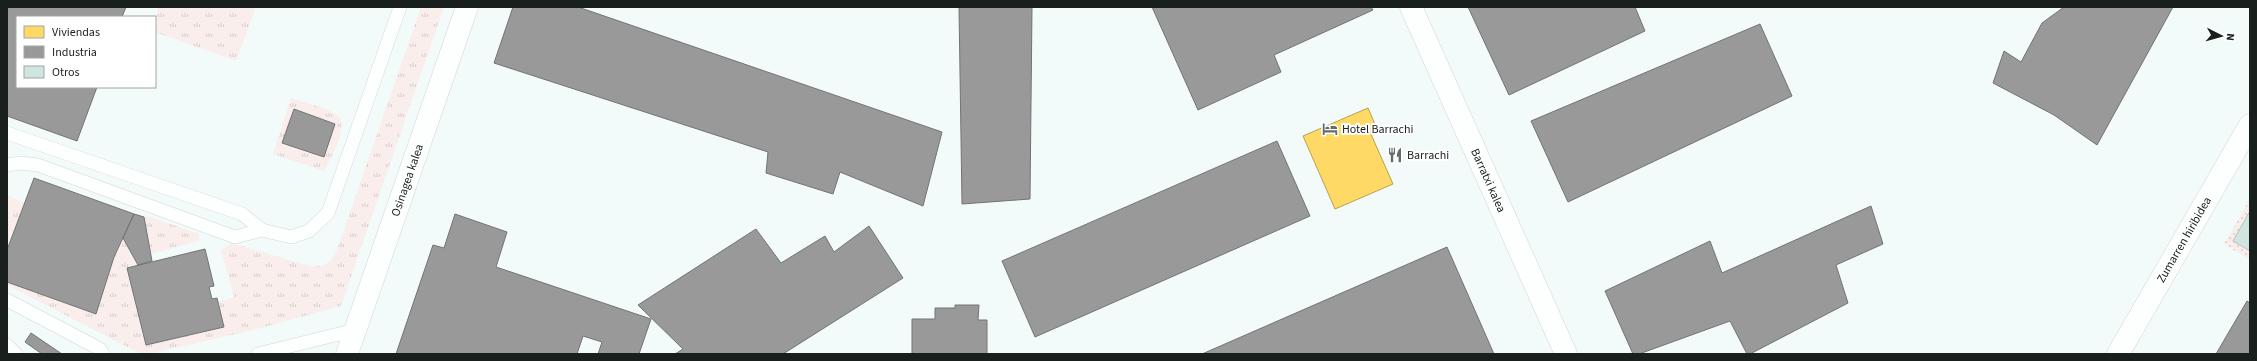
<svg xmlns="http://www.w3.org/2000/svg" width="2257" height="361" font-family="'Source Sans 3',sans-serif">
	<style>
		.grass { fill: url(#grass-tufts) }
		.park { fill: url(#park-dots) }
		.homes { fill: #ffd966; stroke: #baa150 }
		.industry { fill: #999; stroke: #727474 }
		.building { fill: #d0e4e0; stroke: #bbc2c0 }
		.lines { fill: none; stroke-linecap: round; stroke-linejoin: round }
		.service-casing { stroke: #d1d8d6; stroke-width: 14 }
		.minor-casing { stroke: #d1d8d6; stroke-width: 23 }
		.tertiary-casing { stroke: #d1d8d6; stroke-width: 23 }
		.service { stroke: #fdfefe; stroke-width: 13 }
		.minor { stroke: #fdfefe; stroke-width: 22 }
		.tertiary { stroke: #fdfefe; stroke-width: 22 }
		.labels { text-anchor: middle; stroke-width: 4; stroke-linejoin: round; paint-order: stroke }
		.poi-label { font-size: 12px; fill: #181f1d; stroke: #fff; text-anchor: start }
		.street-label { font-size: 12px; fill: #181f1d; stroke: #fff }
	</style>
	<defs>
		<pattern id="grass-tufts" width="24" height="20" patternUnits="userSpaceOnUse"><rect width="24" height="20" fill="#f9eeec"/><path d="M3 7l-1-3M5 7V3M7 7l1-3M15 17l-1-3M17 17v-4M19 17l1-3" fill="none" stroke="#d5ccca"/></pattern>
		<pattern id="park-dots" width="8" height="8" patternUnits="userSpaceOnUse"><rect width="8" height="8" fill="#f9eeec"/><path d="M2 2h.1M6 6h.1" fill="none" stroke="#d5ccca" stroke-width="1.8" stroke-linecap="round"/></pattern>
	</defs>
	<rect width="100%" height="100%" fill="#f2fbf9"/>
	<!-- grass -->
	<path class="grass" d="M159 7H256L236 61 155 32V18Z
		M421 7H444L341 306 253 330 149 354H141L7 285V282L114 257 123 238 138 265 127 268 146 345 224 327 218 302 234 297 221 250 232 243 313 267C326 266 331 262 337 250Z
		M291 98 326 109 340 117C346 134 332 155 324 171L273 154Z
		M7 195 24 203 7 250Z
		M147 216 199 234V241L151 254 144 217Z"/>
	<!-- park -->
	<path class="park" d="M2250 199V260L2224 244Z"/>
	<!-- homes -->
	<path class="homes" d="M1368 108 1377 129 1370 132 1393 184 1335 209 1303 136Z"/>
	<!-- industry -->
	<path class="industry" d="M7 7H126L122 17H17V87H97L77 141 7 116Z
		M513 7H578L942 132 923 206 840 172 833 194 766 173 768 152 494 63Z
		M959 7H1032L1030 199 962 204Z
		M1152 7H1371L1373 10 1274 55 1281 72 1198 110Z
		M1468 7H1635L1645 31 1509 95Z
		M2064 7H2173L2097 145 2054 115 1993 83 2004 51 2021 62 2042 23Z
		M1760 24 1792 96 1568 202 1531 121Z
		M294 109 335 124 324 157 282 143Z
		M1277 141 1310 216 1035 337 1002 261Z
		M34 178 134 214 114 257 96 314 7 282V250Z
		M1871 206 1883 244 1836 265 1848 303 1750 354H1747L1730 321 1639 354H1633L1605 291 1710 241 1722 273Z
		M134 214 144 217 152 261 138 265 123 238Z
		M455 214 507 232 496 267 651 319 639 354H598L602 342 583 336 577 354H396L433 245 444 248Z
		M869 226 903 278 783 354H675L683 349 638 305 756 229 781 263 825 236 834 252Z
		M1447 247 1494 354H1202Z
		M205 249 214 286 209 287 212 299 217 298 224 327 146 345 127 268Z
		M2247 301 2250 303V354H2216Z
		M955 305H979L978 320H987V354H912V319H935V308H955Z
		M31 333 62 354H42L25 342Z"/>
	<!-- building -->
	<path class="building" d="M2250 211V251L2233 241Z"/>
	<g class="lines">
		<!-- service casing -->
		<g class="service-casing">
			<path id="service" d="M7 133 242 214 262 230 291 237 309 231 328 213 400 7
				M7 165 20 163 38 165 235 237 262 230
				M7 300 100 349 103 354
				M7 345 16 354
				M258 354 355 330"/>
		</g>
		<!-- minor casing -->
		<g class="minor-casing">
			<g id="minor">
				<path id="s1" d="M347 354 467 7"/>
			</g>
		</g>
		<!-- tertiary casing -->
		<g class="tertiary-casing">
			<g id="tertiary">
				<path id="s2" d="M1411 7 1566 354"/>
				<path id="s3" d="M2118 354 2250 125"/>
			</g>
		</g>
		<!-- service -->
		<use href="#service" class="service"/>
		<!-- minor -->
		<use href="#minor" class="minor"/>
		<!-- tertiary -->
		<use href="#tertiary" class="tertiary"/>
	</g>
	<!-- icons -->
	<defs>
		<g id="hotel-bare" transform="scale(1.2)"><path d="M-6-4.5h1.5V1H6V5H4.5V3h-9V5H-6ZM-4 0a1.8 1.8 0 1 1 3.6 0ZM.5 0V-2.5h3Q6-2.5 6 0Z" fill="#646c6a" stroke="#fff" stroke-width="2.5" paint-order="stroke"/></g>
		<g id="restaurant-bare" transform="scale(1.2)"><path d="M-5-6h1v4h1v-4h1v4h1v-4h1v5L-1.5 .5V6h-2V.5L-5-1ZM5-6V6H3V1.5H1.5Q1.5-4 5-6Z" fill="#646c6a" stroke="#fff" stroke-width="2.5" paint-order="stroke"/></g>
	</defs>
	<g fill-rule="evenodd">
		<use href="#hotel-bare" x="1330" y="129"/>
		<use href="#restaurant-bare" x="1395" y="155"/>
	</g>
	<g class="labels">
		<!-- poi labels -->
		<g class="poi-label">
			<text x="1342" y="133">Hotel Barrachi</text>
			<text x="1407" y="159">Barrachi</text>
		</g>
		<!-- street labels -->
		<g class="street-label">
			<text dy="4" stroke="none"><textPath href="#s1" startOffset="184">Osinagea kalea</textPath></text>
			<text dy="4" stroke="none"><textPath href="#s2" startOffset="190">Barratxi kalea</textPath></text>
			<text dy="4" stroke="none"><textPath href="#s3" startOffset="132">Zumarren hiribidea</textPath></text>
		</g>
	</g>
	<!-- border -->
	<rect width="2257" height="361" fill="none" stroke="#181f1d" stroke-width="16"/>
	<!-- legend -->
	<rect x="16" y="16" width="140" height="72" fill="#ffffff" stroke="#a3a5a5"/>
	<rect x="24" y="26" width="20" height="12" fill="#ffd966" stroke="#a3a5a5"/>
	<text x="52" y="36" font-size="12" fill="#181f1d">Viviendas</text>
	<rect x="24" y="46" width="20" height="12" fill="#999999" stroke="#a3a5a5"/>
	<text x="52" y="56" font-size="12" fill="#181f1d">Industria</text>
	<rect x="24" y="66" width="20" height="12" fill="#d0e4e0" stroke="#a3a5a5"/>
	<text x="52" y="76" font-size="12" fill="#181f1d">Otros</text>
	<!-- north arrow -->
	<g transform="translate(2221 36) rotate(96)" stroke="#ffffff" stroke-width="3" paint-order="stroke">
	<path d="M0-3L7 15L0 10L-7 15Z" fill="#181f1d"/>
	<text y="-6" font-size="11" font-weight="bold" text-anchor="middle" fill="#181f1d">N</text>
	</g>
</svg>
